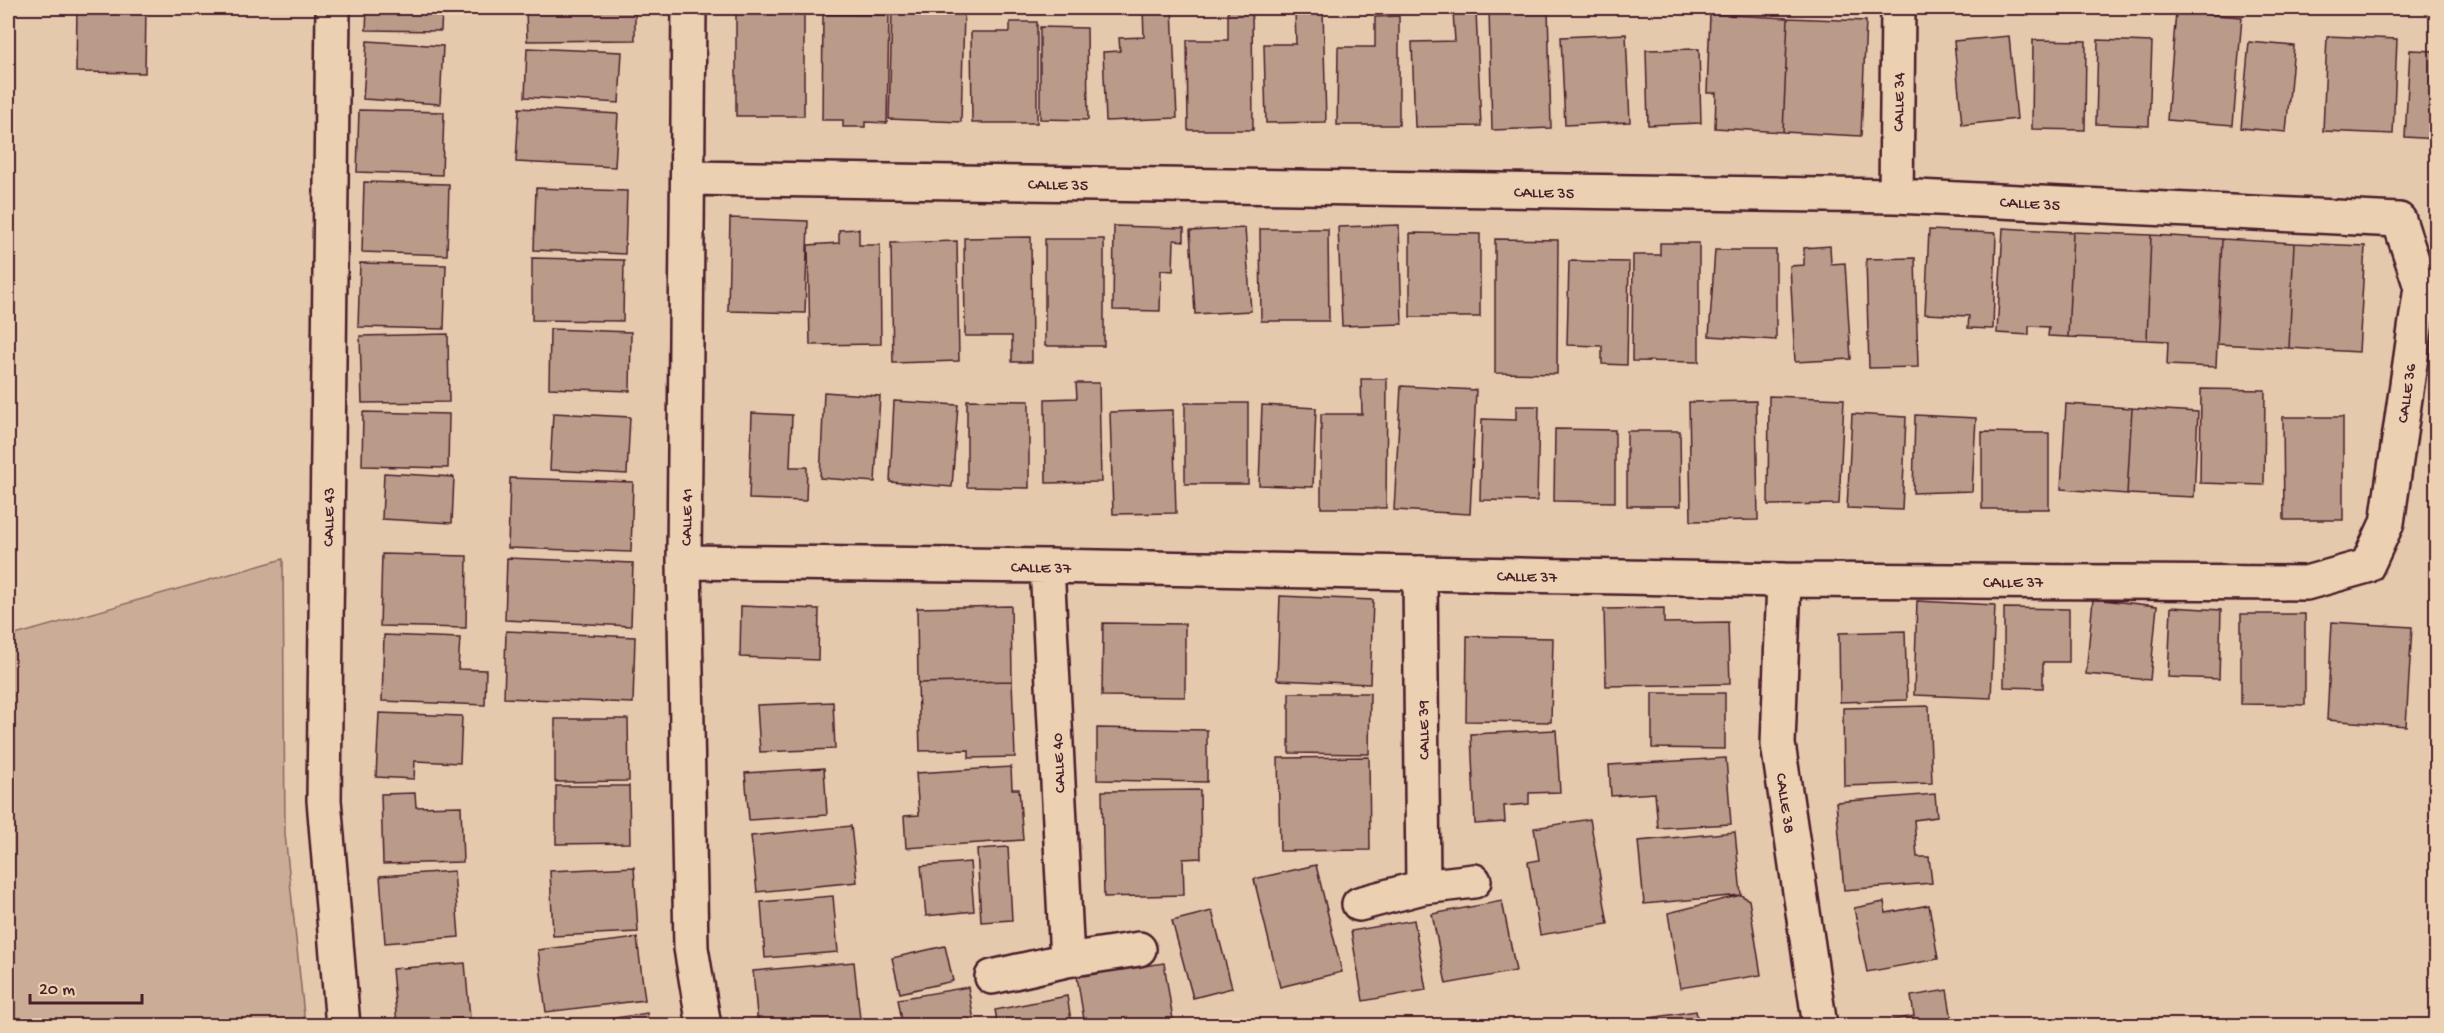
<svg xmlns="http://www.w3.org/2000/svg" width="2444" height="1033" font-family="'Gochi Hand',sans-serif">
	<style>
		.green { fill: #cbad97; stroke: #8a6661; stroke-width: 1.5 }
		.building { fill: #ba9a88; stroke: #4a1f2b; stroke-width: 1.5 }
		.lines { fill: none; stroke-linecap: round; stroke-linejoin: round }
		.minor-casing { stroke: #4a1f2b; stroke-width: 38 }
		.minor { stroke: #ebd0b2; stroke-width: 33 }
		.labels { text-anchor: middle; stroke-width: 6; stroke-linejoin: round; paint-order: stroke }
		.street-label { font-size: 16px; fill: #4a1f2b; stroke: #ebd0b2 }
	</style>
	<rect width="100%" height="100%" fill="#e5c9ad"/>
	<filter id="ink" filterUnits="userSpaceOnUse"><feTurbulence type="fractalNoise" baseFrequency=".0167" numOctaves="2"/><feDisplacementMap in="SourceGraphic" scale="12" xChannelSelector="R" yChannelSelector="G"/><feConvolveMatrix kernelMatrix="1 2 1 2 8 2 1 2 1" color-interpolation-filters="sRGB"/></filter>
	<g filter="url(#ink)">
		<!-- green -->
		<path class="green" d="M283 559 285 834 305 1025H8V637Z"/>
		<!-- building -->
		<path class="building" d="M77 8H146L145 73 76 72Z
			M367 8H442L441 31 366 30Z
			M526 8H635V40L527 41Z
			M1143 8H1172L1177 118 1106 121 1103 52 1120 51 1119 38 1144 37Z
			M1228 8 1252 9 1253 130H1188L1187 40H1228Z
			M1548 8 1551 128 1492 130 1489 9Z
			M1323 9 1326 122 1266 123 1264 44H1296L1295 11Z
			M736 10 804 11V116H736Z
			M892 11 964 13 961 122 889 119Z
			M1476 11 1481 126 1415 127 1412 42 1455 41 1453 12Z
			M2176 12 2242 17 2233 125 2167 120Z
			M823 14 889 15 887 123 865 122V127H843V120H822Z
			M1710 14 1788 18 1783 132 1715 128 1716 93H1707Z
			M1399 16V125H1337L1338 47H1375V17Z
			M1788 18 1866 21 1861 136 1783 132Z
			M1010 22H1037V123H972L971 32H1010Z
			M1040 27 1087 28 1088 120 1040 119Z
			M1626 34 1630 122 1565 125 1561 37Z
			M2009 36 2017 119 1962 125 1954 41Z
			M2327 36 2397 39 2393 134 2323 131Z
			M2033 40 2086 41 2085 130 2032 129Z
			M2098 40 2152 42 2149 126 2096 124Z
			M367 41 443 46 440 104 363 99Z
			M2249 42 2294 46 2286 132 2241 128Z
			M527 48 622 52 619 103 525 97Z
			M1699 49 1701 123 1648 125 1646 50Z
			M2410 50 2436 51V139L2405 137Z
			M519 108 618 114 615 167 516 162Z
			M359 110 444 112 442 175 357 172Z
			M364 182 449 184 447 255 362 252Z
			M536 188 627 191 625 254 534 250Z
			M730 218 808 221 805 313 728 311Z
			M1399 225 1402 324 1342 326 1338 227Z
			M1114 226 1184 228V241L1174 240 1173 271 1161 270 1160 311 1113 310Z
			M1245 228 1251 311 1195 314 1190 231Z
			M2003 228 2073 232 2068 337 2048 336 2049 327 2029 326V335L1997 333Z
			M859 229V245H880L881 344 810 345 808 245 839 243V230Z
			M1260 229H1328L1329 321H1261Z
			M1929 230 1996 233 1993 329 1968 328 1969 316 1925 314Z
			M2073 232 2151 235 2147 340 2068 337Z
			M1410 233 1480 234V317H1410Z
			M2151 235 2222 239 2216 367 2167 365 2168 341 2147 340Z
			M1031 237 1032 362H1012V336H965L964 238Z
			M1045 239H1104V346H1045Z
			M1495 239 1558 240 1557 374 1495 373Z
			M2222 239 2294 243 2289 348 2217 344Z
			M957 241 959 361 893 363 891 243Z
			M1660 243H1699V362L1632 361 1633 255H1660Z
			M2294 243 2365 246 2359 352 2289 348Z
			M1830 246 1831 264 1845 263 1851 359 1795 362 1790 266 1804 265V248Z
			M1715 250H1776V340L1709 336Z
			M532 258 624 260 623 321 532 320Z
			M1915 258 1918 367 1869 368 1866 259Z
			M1569 261 1629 262 1627 365 1602 364V346L1567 345Z
			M360 263 446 265 444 329 358 327Z
			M550 329 631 332 630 391 549 388Z
			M448 334 449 402 362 403 360 336Z
			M1361 379H1387L1386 508H1321V414H1362Z
			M1076 383H1099L1101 482 1046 483 1045 399 1077 398Z
			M1401 386 1476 390 1470 514 1394 510Z
			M2201 389 2265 390 2264 485 2200 483Z
			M824 392 880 396 875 482 820 478Z
			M1769 396 1844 399 1839 504 1768 505Z
			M967 400 1029 401V488L967 487Z
			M894 401 958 405 952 487 890 482Z
			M1756 401 1758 520 1691 521 1689 402Z
			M1185 403H1248V484H1185Z
			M2066 404 2132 408 2127 494 2061 489Z
			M1262 405 1316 408 1313 487 1259 485Z
			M1516 406H1539L1537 501 1480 500 1482 419 1516 420Z
			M2132 408 2198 412 2194 497 2127 494Z
			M1173 410 1176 513 1113 514 1110 412Z
			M363 412 449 414 448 468 362 466Z
			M553 413 630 417 627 474 550 470Z
			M752 413 792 415 790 467H807L806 501 749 499Z
			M1852 414 1906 417 1902 510 1847 508Z
			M1915 415 1976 418 1972 491 1913 493Z
			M2283 417H2343V520H2284Z
			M1555 429 1615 430V502L1554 501Z
			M1627 431H1680L1681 506H1627Z
			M1982 432 2049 433V509H1982Z
			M384 473 454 477 452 523 382 519Z
			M510 478 633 482 631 552 508 548Z
			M382 554 467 556 466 628 380 626Z
			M507 558 633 563 631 626 505 620Z
			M1280 596 1373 600 1370 684 1277 680Z
			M2093 599 2157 606 2150 680 2086 674Z
			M1917 601 1995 605 1991 698 1914 695Z
			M741 606 819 609 818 660 740 657Z
			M1011 606 1012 681 918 683 917 608Z
			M2171 607 2221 610 2219 679 2168 677Z
			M1664 608V623L1728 622 1730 684 1606 686 1604 609Z
			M2004 608 2069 609V662H2043V688L2004 687Z
			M2241 614H2305V705L2241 704Z
			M2332 622 2412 627 2406 726 2327 720Z
			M1103 623 1185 624V697L1102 696Z
			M506 631 635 637 633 703 504 698Z
			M1905 631 1907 700 1840 702 1839 633Z
			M384 635 460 638 458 669 486 670 485 705 382 701Z
			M1467 636 1553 638 1551 722 1466 721Z
			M1012 681 1015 757 969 758V750L920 751 918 683Z
			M1289 693H1370L1369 754 1289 753Z
			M1652 693H1725V749L1652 748Z
			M833 702 835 749 760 752 757 705Z
			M1929 706 1932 783 1844 786 1843 708Z
			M379 713 462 716 460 763 415 761 414 779 376 777Z
			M555 719H628L629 781 555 782Z
			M1097 728 1207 730V782L1097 780Z
			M1556 730 1560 792 1529 793V804L1504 806 1505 822 1475 824 1471 734Z
			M1369 757 1370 850 1280 851 1278 758Z
			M1726 758 1731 824 1658 828 1655 793 1611 796 1609 765Z
			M1011 767 1012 789H1019L1023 840 906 848 904 816 919 815 916 773Z
			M824 768 827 815 749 820 745 773Z
			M556 786H629L630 843 556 844Z
			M1200 790 1201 858 1183 859 1184 895 1104 897 1102 791Z
			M415 793 416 807 461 806 463 862 383 864 381 794Z
			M1935 794 1937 817 1914 820 1917 857H1929L1932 883 1844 890 1836 802Z
			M1590 819 1608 924 1540 935 1528 862 1539 860 1534 828Z
			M851 826 857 882 757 892 751 836Z
			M1735 832 1741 895 1644 904 1638 841Z
			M1008 847 1012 920 981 922 977 849Z
			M970 862 974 911 926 916 921 866Z
			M1316 865 1342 972 1280 987 1254 879Z
			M634 867 638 932 553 936 550 871Z
			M454 871 459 937 385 943 380 876Z
			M1741 895 1749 900 1761 975 1680 988 1668 913Z
			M833 896 838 952 765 958 761 902Z
			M1502 901 1516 971 1446 984 1432 914Z
			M1884 902 1886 913 1929 905 1938 959 1867 972 1854 908Z
			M1212 911 1232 988 1193 998 1172 921Z
			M1414 920 1426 990 1363 1001 1351 931Z
			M637 938 645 1000 546 1012 538 950Z
			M945 946 953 981 900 993 892 958Z
			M854 962 860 1019 786 1026H758L753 971Z
			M465 963 470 1018 397 1024 392 969Z
			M1164 963 1174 1026H1085L1077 976Z
			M968 987 975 1026H903L898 999Z
			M1947 990 1953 1026H1883L1882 1022 1914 1016 1911 996Z
			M1067 996 1072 1026H998L995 1010Z
			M1696 1011 1699 1026H1638L1637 1020Z
			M647 1013 649 1026 572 1025Z"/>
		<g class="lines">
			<!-- minor casing -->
			<g class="minor-casing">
				<path id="minor" d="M333 8 324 800 343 1026
					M689 8 684 562 691 948 704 1026
					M1896 196 1898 8
					M684 562 1047 566 1784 580 2306 583 2367 566 2387 523 2421 287 2399 220 1896 196 689 178
					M1047 566 1067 960
					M1420 573 1423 887
					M1784 580 1778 744 1820 1026
					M1359 904 1423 887 1474 881
					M992 977 1067 960 1139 949"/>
			</g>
			<!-- minor -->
			<use href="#minor" class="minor"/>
		</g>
	</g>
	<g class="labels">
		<!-- street labels -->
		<g class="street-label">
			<text transform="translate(1897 102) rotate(-89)" y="6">CALLE 34</text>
			<text transform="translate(1058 183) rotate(1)" y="6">CALLE 35</text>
			<text transform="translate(1544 191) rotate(1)" y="6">CALLE 35</text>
			<text transform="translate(2030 202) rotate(3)" y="6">CALLE 35</text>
			<text transform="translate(2405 393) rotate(-82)" y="6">CALLE 36</text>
			<text transform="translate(327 517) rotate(-89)" y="6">CALLE 43</text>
			<text transform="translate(685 517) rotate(-89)" y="6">CALLE 41</text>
			<text transform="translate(1041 566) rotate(1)" y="6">CALLE 37</text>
			<text transform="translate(1527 575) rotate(1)" y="6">CALLE 37</text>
			<text x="2013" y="587">CALLE 37</text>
			<text transform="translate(1422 730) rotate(-91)" y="6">CALLE 39</text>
			<text transform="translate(1057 763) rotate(-93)" y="6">CALLE 40</text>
			<text transform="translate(1787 803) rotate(82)" y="6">CALLE 38</text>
		</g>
	</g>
	<!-- margin -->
	<rect width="2444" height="1033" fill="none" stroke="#ebd0b2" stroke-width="30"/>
	<rect x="15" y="15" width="2414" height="1003" fill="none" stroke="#4a1f2b" stroke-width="2" filter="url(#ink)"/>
	<!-- scale -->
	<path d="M30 994v9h112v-9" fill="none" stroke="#4a1f2b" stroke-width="3"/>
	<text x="39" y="994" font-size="18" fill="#4a1f2b" stroke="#ebd0b2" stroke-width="4.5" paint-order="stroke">20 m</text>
</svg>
